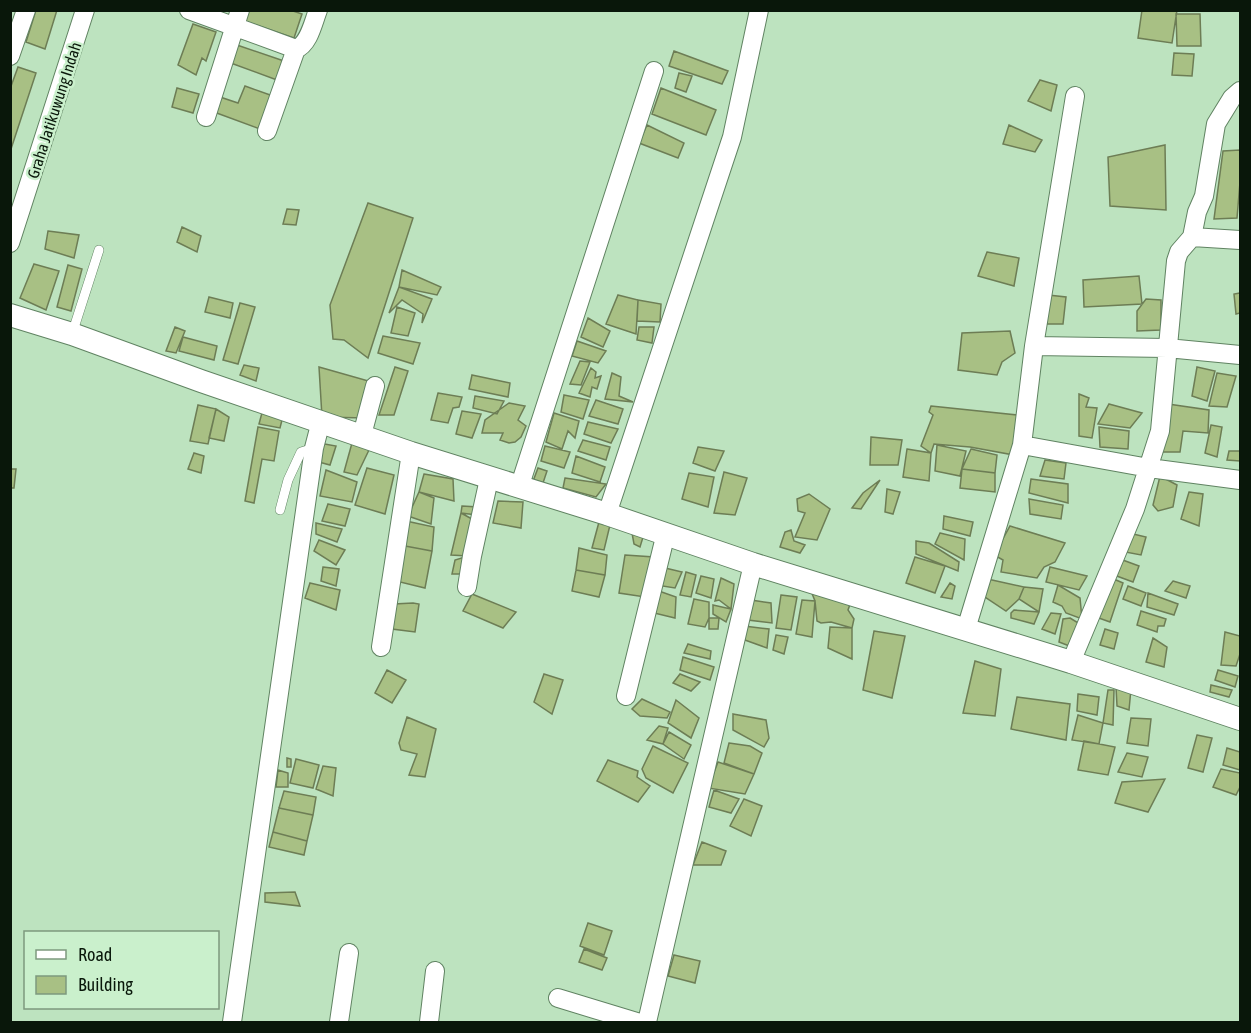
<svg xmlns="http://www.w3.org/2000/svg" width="1251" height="1033" font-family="'Asap Condensed',sans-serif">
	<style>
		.building { fill: #a8c084; stroke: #6d7d55; stroke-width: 1.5 }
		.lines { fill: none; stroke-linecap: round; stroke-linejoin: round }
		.service-casing { stroke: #608362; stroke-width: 10 }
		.minor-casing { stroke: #608362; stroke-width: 20 }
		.tertiary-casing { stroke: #608362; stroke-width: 24 }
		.service { stroke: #fff; stroke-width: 9 }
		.minor { stroke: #fff; stroke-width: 18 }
		.tertiary { stroke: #fff; stroke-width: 22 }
		.labels { text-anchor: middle; stroke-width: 5; stroke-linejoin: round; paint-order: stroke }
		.street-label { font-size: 16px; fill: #09170a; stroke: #caf0cc }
	</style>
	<rect width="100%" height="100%" fill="#bde3bf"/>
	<!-- building -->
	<path class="building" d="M36 10H57L45 49 26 42Z
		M247 10H290L302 14 294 38 244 21Z
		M1142 10H1177L1172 43 1138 38Z
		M1176 14H1200L1201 46H1177Z
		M193 24 216 32 206 61 202 58 196 75 178 65Z
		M234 44 284 61 277 80 228 62Z
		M674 51 728 71 722 84 669 66Z
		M1174 53 1194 54 1192 76 1172 75Z
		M18 67 36 73 10 152V89Z
		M679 73 692 76 686 92 675 88Z
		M1040 80 1057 85 1051 111 1028 101Z
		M245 86 273 96 260 129 214 112 220 97 238 103Z
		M177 88 199 94 193 113 172 107Z
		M661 88 716 110 706 135 652 114Z
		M647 125 684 143 678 158 639 143Z
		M1009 125 1042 140 1035 152 1003 144Z
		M1165 145 1166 210 1110 206 1108 157Z
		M1240 150V182L1237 218 1214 219 1223 151Z
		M368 203 413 218 368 358 344 340 333 339 330 305Z
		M287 209 299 210 296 225 283 224Z
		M182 227 201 236 197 252 177 242Z
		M48 231 79 235 74 258 45 249Z
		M987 252 1019 258 1014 286 978 276Z
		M34 264 59 271 46 310 20 298Z
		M68 265 82 269 71 311 57 307Z
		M402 270 441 287 437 295 399 287Z
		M1139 276 1142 304 1084 307 1083 280Z
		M399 287 432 299 422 323 423 314 402 300 389 313Z
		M1240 293V313L1236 314 1234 294Z
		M618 295 638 300 636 334 606 324Z
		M1048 295 1066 297 1063 324H1047Z
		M209 297 233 303 230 318 205 312Z
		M1146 299 1161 300V330L1137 331V311Z
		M638 300 661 304 660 322 637 321Z
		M240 303 255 307 238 364 223 360Z
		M397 307 415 313 408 336 391 333Z
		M588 318 610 331 603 347 581 337Z
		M175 327 185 331 176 353 166 351Z
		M639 327H654L652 343 637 340Z
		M1010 331 1015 353 1002 362 997 375 958 370 962 333Z
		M383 336 420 343 413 364 378 353Z
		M183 337 217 346 214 360 179 351Z
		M577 341 606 351 598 363 572 356Z
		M580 361 590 362 581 385 570 384Z
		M244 365 259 368 256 381 240 375Z
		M319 367 372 382 366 418 322 417Z
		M395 367 408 371 394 415H379Z
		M1197 367 1215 371 1207 401 1192 396Z
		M591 368 596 372 595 378 601 376 597 389 592 387 590 397 579 393Z
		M612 373 621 377 619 396 633 402 605 399Z
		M1217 373 1236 376 1227 407 1209 406Z
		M472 375 510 383 508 397 469 389Z
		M438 393 462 397 459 407 453 408 448 423 431 420Z
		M1079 394 1089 398 1086 407 1097 408 1092 438 1079 436Z
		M564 395 589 400 583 419 561 412Z
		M475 396 504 401 497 414 473 408Z
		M596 400 623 409 618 424 589 416Z
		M509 403 525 406 518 420 526 426 521 437 515 442 509 443 500 440 503 433H482L485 420Z
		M1109 404 1142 413 1130 428 1098 424Z
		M1168 404 1209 410 1208 433 1183 431 1180 452H1162Z
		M198 405 216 409 208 444 190 441Z
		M931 406 1017 415 1014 455 970 447 934 444 931 453 921 446 933 415 929 412Z
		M216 409 229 417 224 441 209 438Z
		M263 409 284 412 280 428 259 424Z
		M462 411 481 414 472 438 456 434Z
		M554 413 579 421 575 438 568 431 562 449 546 442Z
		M588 422 618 429 611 443 584 434Z
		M1211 425 1222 427 1217 457 1205 453Z
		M258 427 279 431 274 461 262 459 254 503 245 501Z
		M1099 427 1129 431 1128 449 1100 447Z
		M871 437 902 440 898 465H870Z
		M583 440 610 447 606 460 578 451Z
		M319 443 336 446 330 465 315 461Z
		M352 443 369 450 357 475 344 472Z
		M937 445 966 451 960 476 935 471Z
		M545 446 570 452 564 468 541 461Z
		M698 447 724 451 715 471 693 463Z
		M907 449 931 453 929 481 903 477Z
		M971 449 997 455 995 473 962 469Z
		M1229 451H1240V461L1227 460Z
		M194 453 204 456 201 473 188 469Z
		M576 456 605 467 600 482 572 473Z
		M1045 460 1066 463 1064 479 1040 476Z
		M367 468 394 475 385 514 355 505Z
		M538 468 547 471 541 489 532 484Z
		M10 469H16L14 488H10Z
		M962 469 995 473V492L960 488Z
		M326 470 357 482 352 502 320 496Z
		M724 472 747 478 735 515 714 513Z
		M689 473 714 477 708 507 682 499Z
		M424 474 453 479 454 501 419 492Z
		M1160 476 1177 485 1173 507 1158 511 1153 505Z
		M565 478 606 484 596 497 563 488Z
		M1031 479 1068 484V503L1029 493Z
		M880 480 861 509 852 508 863 493Z
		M887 489 900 492 893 514 885 512Z
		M419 492 434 498 431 524 408 516Z
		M1189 492 1203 494 1199 526 1181 519Z
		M809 494 830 509 817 540 795 537 805 513 798 511 797 499Z
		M1029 499 1063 505 1061 519 1030 514Z
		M498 501 523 502 521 528 493 523Z
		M328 504 350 509 345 526 322 521Z
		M462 506 478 507 477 515 461 513Z
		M461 513 472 519 468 556 451 555Z
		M944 516 973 522 970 536 943 529Z
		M406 521 434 527 432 551 405 546Z
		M599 522 610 525 604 550 592 548Z
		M316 523 342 529 337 542 316 534Z
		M1010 526 1065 543 1055 562 1044 567 1037 578 1001 572 1003 560 994 555Z
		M791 530 794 541 805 545 800 553 780 547 785 532Z
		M632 533 644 534 640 547 634 544Z
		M940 533 965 539 964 560 935 544Z
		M1129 533 1146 537 1141 555 1120 551Z
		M319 540 345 550 336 565 314 551Z
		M916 541 929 543 959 562 958 571 916 554Z
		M405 546 432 551 425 588 400 582Z
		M579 548 607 555 605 575 576 570Z
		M625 555 654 557 645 597 619 593Z
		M468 556 465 574H452L455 560Z
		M915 557 945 566 935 593 906 583Z
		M1120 559 1139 566 1133 582 1114 575Z
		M323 567 339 569 336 586 321 581Z
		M661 567 682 572 675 588 656 585Z
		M1050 567 1087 576 1079 590 1046 582Z
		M576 570 605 575 599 597 572 591Z
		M686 572 696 575 691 597 680 595Z
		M701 576 714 579 711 598 696 593Z
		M1109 577 1123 583 1110 622 1096 617Z
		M721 578 734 584 731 609 719 600 715 601Z
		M983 578 1024 587 1019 599 1006 611 982 595Z
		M1173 581 1190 586 1186 598 1165 591Z
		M310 583 340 590 336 610 305 598Z
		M950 583 955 586 952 599 941 597Z
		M1058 585 1080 598 1082 619 1066 613 1062 606 1053 602Z
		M1128 586 1146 593 1141 606 1123 599Z
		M1024 587 1043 589 1039 612 1019 599Z
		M656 590 676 597 675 618 650 612Z
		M811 591 852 599 848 610 854 619 852 628 831 622 821 623 817 621 815 601Z
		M1148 593 1178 604 1174 615 1147 607Z
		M472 594 516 612 503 628 463 611Z
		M781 595 797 597 791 630 776 628Z
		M694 599 709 602V618L705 627 688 624Z
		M751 600 771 603 772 623 748 620Z
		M802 600 815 601 812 637 796 634Z
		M413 603 419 604 415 632 392 629 394 604Z
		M713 605 731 609 726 622 713 614Z
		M1014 610 1039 612 1034 624 1011 618V613Z
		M1141 611 1166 619 1164 626H1158L1157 632 1137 625Z
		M1051 613 1061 614 1055 634 1042 629Z
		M709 618H719L718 629H709Z
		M1070 618 1080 624 1072 647 1059 642 1063 619Z
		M744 626 769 629 767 648 742 639Z
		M830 627 852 628V659L828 648Z
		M1105 629 1118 633 1114 649 1100 645Z
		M874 631 905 636 892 698 863 690Z
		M1225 632 1240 636V654L1236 666 1221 665Z
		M776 635 788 637 784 654 773 650Z
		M1153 638 1167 647 1164 667 1146 662Z
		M688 644 711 651 710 659 684 653Z
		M683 657 714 667 710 680 680 670Z
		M975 661 1001 669 995 716 963 713Z
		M387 670 406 680 392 703 375 693Z
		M1218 670 1238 676 1235 687 1215 680Z
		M544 674 563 680 552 714 534 702Z
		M680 674 700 682 691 691 673 683Z
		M1211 685 1232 690 1229 697 1210 692Z
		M1116 687 1131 689 1129 710 1117 706Z
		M1108 690H1114L1113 725 1103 723Z
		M1078 694 1099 697 1097 715 1077 711Z
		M1017 697 1070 704 1066 740 1011 729Z
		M642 699 670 712 667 718 640 716 632 709Z
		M676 700 699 718 691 738 668 723Z
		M733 714 766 720 769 738 764 747 733 730Z
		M1078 715 1103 723 1099 744 1072 740Z
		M407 717 436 729 425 777 409 775 417 754 401 750 399 743Z
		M1131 718 1151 719 1148 746 1127 743Z
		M659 726 668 728 663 744 647 740Z
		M669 732 691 745 684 759 663 744Z
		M1197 735 1212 738 1203 772 1188 768Z
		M1084 741 1115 747 1108 775 1078 770Z
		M729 743 750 746 762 753 754 774 724 763Z
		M653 746 688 763 673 793 646 778 642 769Z
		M1227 748 1240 752V770L1223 765Z
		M1127 753 1148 757 1142 777 1118 772Z
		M287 758 291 759V767H287Z
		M296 759 319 765 313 788 290 783Z
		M608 760 638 771 637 777 650 786 638 802 597 781Z
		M718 762 754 774 745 794 708 788Z
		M323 766 336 768 333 796 316 789Z
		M1221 769 1240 773V787L1236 795 1213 787Z
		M278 770 288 773V787H276Z
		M1165 779 1148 812 1115 803 1122 782Z
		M714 790 739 799 731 813 709 807Z
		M284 791 316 797 313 815 279 808Z
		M744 799 762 806 751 836 730 826Z
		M279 808 313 815 307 841 273 832Z
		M273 832 307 841 304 855 269 847Z
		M702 842 726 851 721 865H693Z
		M295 892 300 906 265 902V893Z
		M588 923 612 931 604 955 580 946Z
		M584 949 607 958 602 970 579 962Z
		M674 955 700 961 695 983 668 976Z"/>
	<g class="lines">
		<!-- service casing -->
		<g class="service-casing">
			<path id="service" d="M72 334 99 250
				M280 510 288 480 301 452 314 448"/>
		</g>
		<!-- minor casing -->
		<g class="minor-casing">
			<path id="minor" d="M189 10 296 49C309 44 313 23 318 10
				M10 56 26 10
				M206 117 240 10
				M267 131 296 49
				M1192 237 1240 240
				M10 243 85 10
				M1034 346 1167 348 1240 355
				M362 435 375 386
				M1022 445 1149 468 1240 480
				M519 488 654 71
				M607 514 732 137 759 10
				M467 587 472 556 489 479
				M966 629 1022 445 1034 346 1075 96
				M381 647 411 453
				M1071 662 1135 509 1160 431 1176 261 1179 252 1192 237 1197 212 1204 196 1216 124 1232 98 1240 91
				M626 696 666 533
				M558 998 637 1022
				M232 1022 314 448 321 421
				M339 1022 349 953
				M429 1022 435 971
				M647 1022 753 564"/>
		</g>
		<!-- tertiary casing -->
		<g class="tertiary-casing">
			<path id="tertiary" d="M10 315 72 334 201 381 411 453 607 514 753 564 1071 662 1240 719"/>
		</g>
		<!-- service -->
		<use href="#service" class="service"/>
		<!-- minor -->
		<use href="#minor" class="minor"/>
		<!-- tertiary -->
		<use href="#tertiary" class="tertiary"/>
	</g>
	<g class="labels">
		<!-- street labels -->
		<g class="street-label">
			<text transform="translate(54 110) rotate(-72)" y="6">Graha Jatikuwung Indah</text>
		</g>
	</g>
	<!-- border -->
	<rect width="1251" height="1033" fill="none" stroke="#09170a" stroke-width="24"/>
	<!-- legend -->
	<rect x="24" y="931" width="195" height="78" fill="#caf0cc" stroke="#7d997e" stroke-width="1.5"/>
	<rect x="36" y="950" width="30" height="9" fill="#ffffff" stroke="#7d997e" stroke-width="1.5"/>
	<text x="78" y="961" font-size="18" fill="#09170a">Road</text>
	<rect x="36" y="976" width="30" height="18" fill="#a8c084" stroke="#7d997e" stroke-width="1.5"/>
	<text x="78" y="991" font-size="18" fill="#09170a">Building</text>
</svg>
